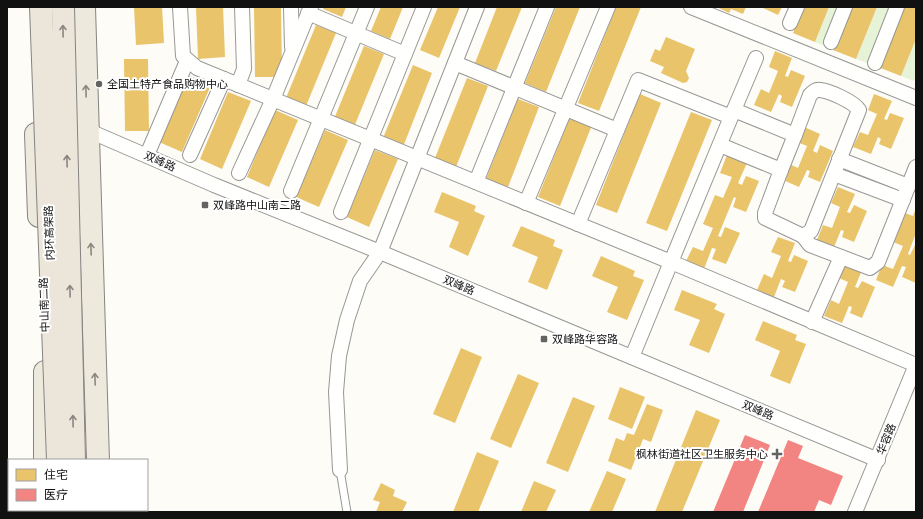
<svg xmlns="http://www.w3.org/2000/svg" width="923" height="519" font-family="'PT Serif','Noto Sans SC',serif">
	<rect width="100%" height="100%" fill="#fdfcf7"/>
	<g fill="#e7f3d7">
		<polygon points="829,7 841,7 825,46 815,42"/>
		<polygon points="877,7 890,7 867,63 856,59"/>
		<polygon points="916,39 916,76 914,81 901,76"/>
	</g>
	<g fill="#e9c46a">
		<polygon points="134,7 162,7 164,43 136,45"/>
		<polygon points="196,7 223,7 225,57 198,59"/>
		<polygon points="254,7 281,7 282,77 255,77"/>
		<polygon points="324,7 346,7 342,17 323,9"/>
		<polygon points="381,7 403,7 390,39 371,31"/>
		<polygon points="438,7 460,7 439,58 420,50"/>
		<polygon points="497,7 522,7 496,71 475,63"/>
		<polygon points="556,7 580,7 546,92 525,83"/>
		<polygon points="616,7 641,7 599,111 578,103"/>
		<polygon points="717,7 746,7 743,14 731,9 729,13"/>
		<polygon points="761,7 782,7 778,15"/>
		<polygon points="803,7 829,7 815,42 793,33"/>
		<polygon points="851,7 877,7 856,59 833,50"/>
		<polygon points="903,7 916,7 916,39 901,76 878,67"/>
		<polygon points="316,25 336,33 306,106 286,98"/>
		<polygon points="666,37 695,49 686,71 689,78 687,82 683,83 661,73 664,67 650,61 655,49 660,51"/>
		<polygon points="364,46 384,54 354,127 334,119"/>
		<polygon points="775,51 792,58 785,76 788,77 791,70 805,76 792,107 780,102 782,96 779,94 771,112 754,105 761,89 769,93 778,71 769,67"/>
		<polygon points="124,59 148,59 149,131 125,131"/>
		<polygon points="413,65 432,73 403,147 383,138"/>
		<polygon points="188,75 211,85 182,152 159,142"/>
		<polygon points="467,78 488,86 456,167 435,158"/>
		<polygon points="228,92 251,101 222,169 200,159"/>
		<polygon points="640,94 661,103 617,213 596,205"/>
		<polygon points="874,94 892,101 884,119 887,120 890,113 904,118 891,149 879,144 881,139 878,137 871,154 853,147 860,132 868,135 877,114 868,110"/>
		<polygon points="518,99 539,107 508,187 486,179"/>
		<polygon points="275,110 298,120 269,187 247,177"/>
		<polygon points="691,112 712,120 667,231 646,223"/>
		<polygon points="570,117 592,125 560,206 538,197"/>
		<polygon points="804,127 820,134 813,151 817,153 820,145 833,151 820,182 808,177 810,171 807,170 799,187 783,180 789,164 798,168 807,146 797,142"/>
		<polygon points="325,130 348,140 319,207 296,197"/>
		<polygon points="375,150 398,159 369,227 347,217"/>
		<polygon points="727,155 747,163 738,183 742,185 746,176 759,181 746,212 733,207 736,198 734,197 718,236 721,237 725,227 740,233 726,264 712,259 716,249 712,248 704,269 686,261 693,247 703,251 713,228 703,224 715,195 723,198 732,177 720,173"/>
		<polygon points="838,187 855,194 847,212 850,213 854,205 867,211 854,242 842,237 844,231 841,230 834,247 817,240 823,225 832,228 840,207 831,203"/>
		<polygon points="442,192 476,206 474,211 485,216 468,256 449,247 459,222 434,212"/>
		<polygon points="916,208 916,233 908,254 910,255 916,243 916,283 902,277 906,267 902,266 893,287 876,280 882,265 893,269 903,246 893,242 905,213 913,216"/>
		<polygon points="521,226 555,240 553,246 563,250 547,290 528,282 538,257 512,246"/>
		<polygon points="778,237 795,243 788,261 791,262 794,255 808,261 795,292 782,287 785,281 781,279 774,297 757,290 764,274 772,278 781,256 771,252"/>
		<polygon points="601,256 635,271 633,276 644,280 627,320 607,312 618,287 592,276"/>
		<polygon points="846,263 862,270 855,287 858,288 862,281 875,287 862,318 850,313 852,307 849,306 842,323 824,316 831,300 839,304 848,282 839,278"/>
		<polygon points="682,290 717,304 714,309 725,314 709,353 689,345 700,320 674,310"/>
		<polygon points="763,321 797,335 795,340 806,344 790,384 770,376 780,351 755,340"/>
		<polygon points="461,348 482,357 455,423 433,414"/>
		<polygon points="518,374 539,383 511,448 490,439"/>
		<polygon points="620,387 645,397 632,429 608,419"/>
		<polygon points="573,397 595,406 568,472 546,463"/>
		<polygon points="647,404 663,410 651,442 643,439 631,470 608,461 616,438 624,441 627,433 634,435"/>
		<polygon points="696,410 720,420 682,512 655,512"/>
		<polygon points="477,452 499,461 478,512 453,512"/>
		<polygon points="607,471 626,479 612,512 589,512"/>
		<polygon points="534,481 556,490 546,512 521,512"/>
		<polygon points="381,483 395,490 393,496 407,502 402,512 376,512 380,502 373,500"/>
	</g>
	<g fill="#f28482">
		<polygon points="745,435 770,445 743,512 713,512"/>
		<polygon points="788,440 803,446 798,458 843,476 831,505 819,500 814,512 758,512"/>
	</g>
	<g fill="none" stroke-linecap="round" stroke-linejoin="round">
		<g stroke="#979795" stroke-width="9">
			<polyline id="service" points="340,470 347,512"/>
		</g>
		<g stroke="#979795" stroke-width="16">
			<g id="minor">
				<polyline points="180,7 183,56 197,68 671,262 632,357"/>
				<polyline points="291,7 292,47"/>
				<polyline points="691,7 916,98"/>
				<polyline points="308,13 405,54"/>
				<polyline points="790,23 797,7"/>
				<polyline points="831,42 845,7"/>
				<polyline points="455,63 617,130"/>
				<polyline points="875,63 897,7"/>
				<polyline points="238,85 244,69 242,7"/>
				<polyline points="731,117 756,58"/>
				<polyline points="80,129 87,130 214,185 380,252 878,460"/>
				<polyline points="720,145 781,170 795,135 734,110"/>
				<polyline points="147,155 187,61"/>
				<polyline points="190,155 224,79"/>
				<polyline points="839,159 908,186"/>
				<path d="M 781,170 L 765,213 L 765,218 L 803,236 L 811,231 L 859,110 C 854,102 830,91 820,90 C 816,89 813,92 810,95 L 795,135"/>
				<polyline points="239,173 273,99 311,7"/>
				<polyline points="834,174 903,200"/>
				<polyline points="476,182 547,7"/>
				<polyline points="291,191 367,7"/>
				<polyline points="526,203 608,7"/>
				<polyline points="341,212 424,7"/>
				<polyline points="578,224 638,80 731,117 671,262 916,365"/>
				<polyline points="803,236 810,245 870,268 878,262 916,167"/>
				<polyline points="812,322 841,257"/>
				<polyline points="340,470 336,392 339,356 347,320 360,281 380,252 477,7"/>
				<polyline points="855,512 916,365"/>
			</g>
		</g>
		<g stroke="#858482" stroke-width="24">
			<g id="primary">
				<polyline points="84,7 98,460"/>
				<polyline points="36,134 39,216"/>
				<polyline points="45,372 45,460"/>
				<polyline points="45,510 45,512"/>
				<polyline points="100,510 100,512"/>
			</g>
		</g>
		<g stroke="#858482" stroke-width="24">
			<g id="trunk">
				<polyline points="59,510 59,512"/>
				<polyline points="75,510 75,512"/>
			</g>
		</g>
		<use href="#service" stroke="#fffffe" stroke-width="7"/>
		<use href="#minor" stroke="#fffffe" stroke-width="14"/>
		<use href="#primary" stroke="#ede9dc" stroke-width="22"/>
		<use href="#trunk" stroke="#ece5da" stroke-width="22"/>
		<g stroke="#858482" stroke-width="24" stroke-linecap="butt">
			<g id="trunk-bridge">
				<polyline points="41,7 58,460"/>
				<polyline points="63,7 74,460"/>
			</g>
		</g>
		<use href="#trunk-bridge" stroke="#ece5da" stroke-width="22"/>
	</g>
	<defs><path id="oneway-shaft" d="M-6 0H5M1.5-3L5.5 0L1.5 3" fill="none" stroke-width="1.6" stroke-linecap="round" stroke-linejoin="round"/></defs>
	<g stroke="#898680">
		<use href="#oneway-shaft" transform="translate(63 31) rotate(-91)"/>
		<use href="#oneway-shaft" transform="translate(67 161) rotate(-91)"/>
		<use href="#oneway-shaft" transform="translate(70 291) rotate(-91)"/>
		<use href="#oneway-shaft" transform="translate(73 421) rotate(-91)"/>
	</g>
	<g stroke="#8a8881">
		<use href="#oneway-shaft" transform="translate(86 91) rotate(-91)"/>
		<use href="#oneway-shaft" transform="translate(91 249) rotate(-92)"/>
		<use href="#oneway-shaft" transform="translate(95 379) rotate(-92)"/>
	</g>
	<g fill="#646362" stroke="#fff" stroke-width="1.5">
		<circle cx="99" cy="84" r="4"/>
		<rect x="201" y="201" width="8" height="8" rx="2"/>
		<rect x="540" y="335" width="8" height="8" rx="2"/>
		<path d="M775 448h4v4h4v4h-4v4h-4v-4h-4v-4h4z"/>
	</g>
	<g text-anchor="middle" dominant-baseline="central" stroke-width="4" stroke-linejoin="round" paint-order="stroke">
		<g font-size="11" fill="#111" stroke="#fff" text-anchor="start">
			<text x="107" y="84">全国土特产食品购物中心</text>
			<text x="213" y="205">双峰路中山南二路</text>
			<text x="552" y="339">双峰路华容路</text>
			<text x="768" y="454" text-anchor="end">枫林街道社区卫生服务中心</text>
		</g>
		<g font-size="11" fill="#111" stroke="#fff">
			<text transform="translate(160 161) rotate(24)">双峰路</text>
			<text transform="translate(49 233) rotate(-92)">内环高架路</text>
			<text transform="translate(459 285) rotate(23)">双峰路</text>
			<text transform="translate(44 305) rotate(-92)">中山南二路</text>
			<text transform="translate(758 410) rotate(23)">双峰路</text>
			<text transform="translate(886 439) rotate(-68)">华容路</text>
		</g>
	</g>
	<rect width="923" height="519" fill="none" stroke="#111111" stroke-width="16"/>
	<rect x="8" y="459" width="140" height="52" fill="#ffffff" stroke="#a0a0a0"/>
	<rect x="16" y="469" width="20" height="12" fill="#e9c46a" stroke="#a0a0a0"/>
	<text x="44" y="479" font-size="12" fill="#111111">住宅</text>
	<rect x="16" y="489" width="20" height="12" fill="#f28482" stroke="#a0a0a0"/>
	<text x="44" y="499" font-size="12" fill="#111111">医疗</text>
</svg>
